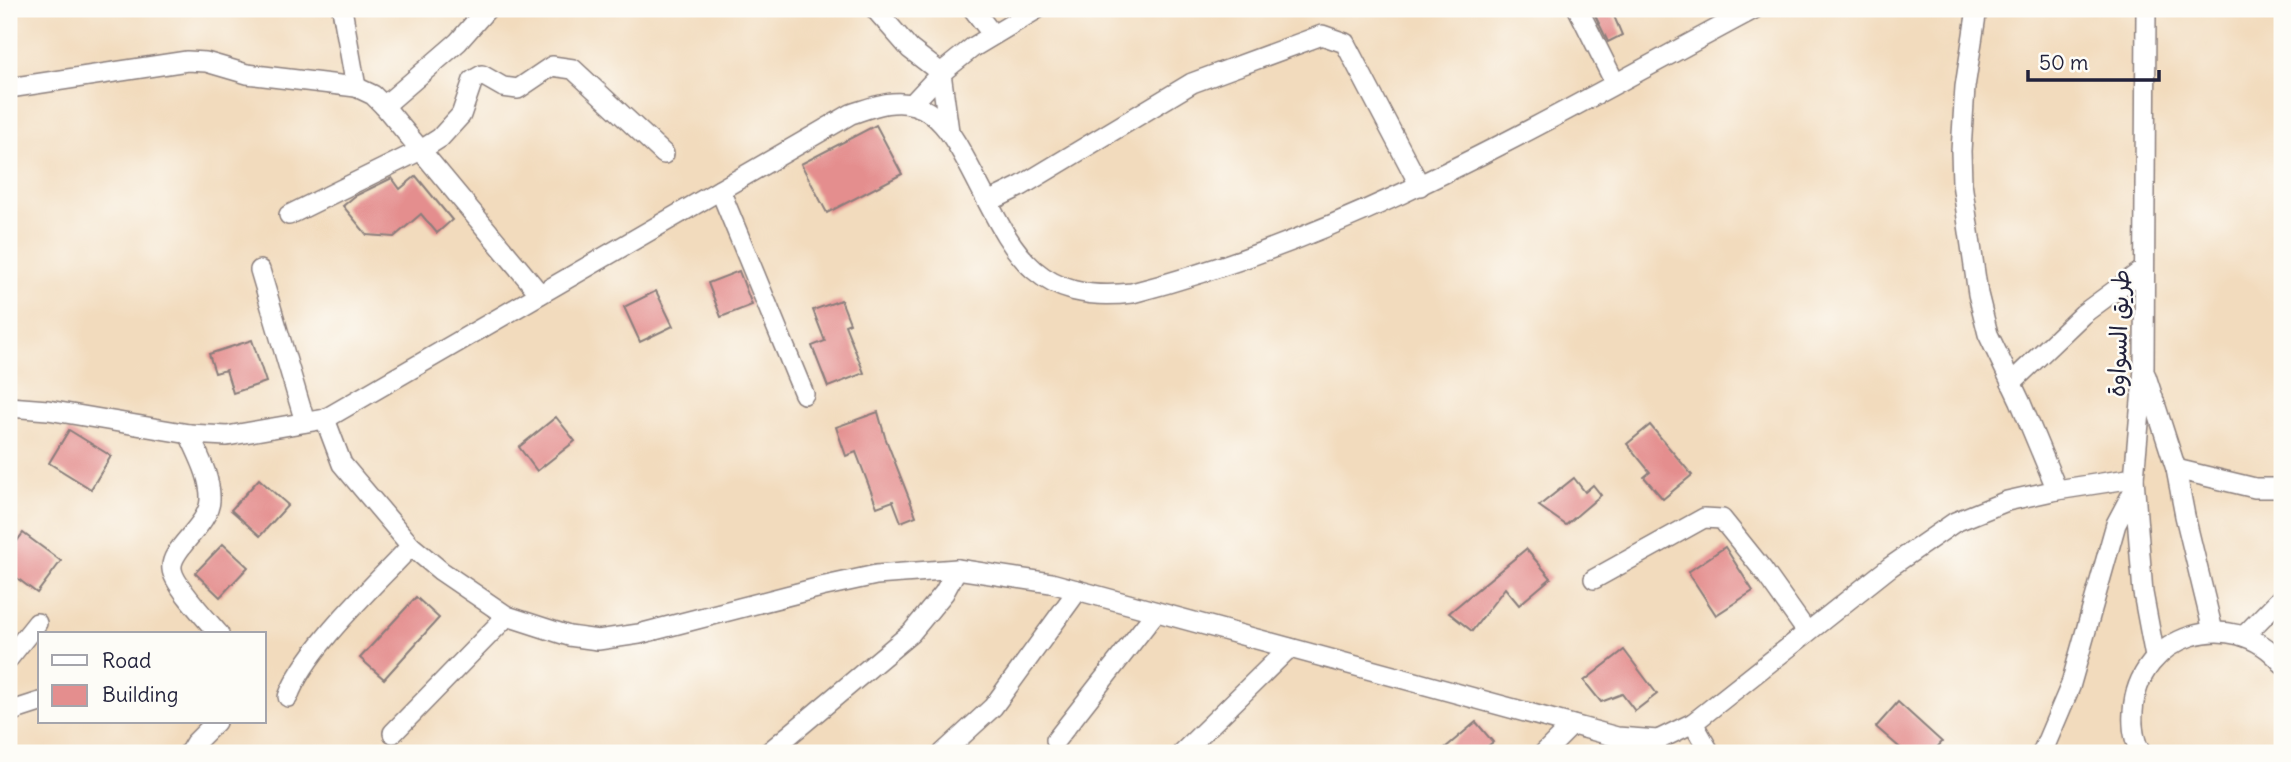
<svg xmlns="http://www.w3.org/2000/svg" width="2291" height="762" font-family="Delius,'Playpen Sans Arabic',sans-serif">
	<rect width="100%" height="100%" fill="#fdfcf7"/>
	<filter id="ink" filterUnits="userSpaceOnUse"><feTurbulence type="fractalNoise" baseFrequency=".0143" numOctaves="2"/><feDisplacementMap in="SourceGraphic" scale="14" xChannelSelector="R" yChannelSelector="G"/><feConvolveMatrix kernelMatrix="1 2 1 2 8 2 1 2 1" color-interpolation-filters="sRGB"/></filter>
	<filter id="wash" filterUnits="userSpaceOnUse"><feTurbulence type="fractalNoise" baseFrequency=".00686" numOctaves="4" result="noise"/><feDisplacementMap in="SourceGraphic" scale="28" xChannelSelector="R" yChannelSelector="G"/><feGaussianBlur stdDeviation="1.57" result="paint"/><feColorMatrix in="noise" values="0 0 0 0 0 0 0 0 0 0 0 0 0 0 0 0 0 1.4 0 .05"/><feComposite in="paint" operator="in"/></filter>
	<g filter="url(#wash)">
		<rect width="100%" height="100%" fill="#f2dbbd"/>
		<g id="blocks">
			<g fill="#e48e8e">
				<polygon points="1592,9 1611,9 1622,35 1608,42"/>
				<polygon points="876,125 902,174 827,213 801,164"/>
				<polygon points="416,176 452,220 437,233 421,214 394,237 367,235 343,206 355,196 392,178 400,189"/>
				<polygon points="739,271 752,305 721,317 708,283"/>
				<polygon points="656,291 673,326 640,342 624,307"/>
				<polygon points="841,300 850,323 845,325 864,373 828,387 812,346 825,341 813,310"/>
				<polygon points="252,340 266,382 233,393 226,370 215,373 209,354"/>
				<polygon points="878,412 885,437 916,516 901,522 893,501 877,507 856,452 846,456 836,427"/>
				<polygon points="556,417 575,441 537,471 519,447"/>
				<polygon points="1650,425 1692,475 1663,499 1644,477 1650,472 1627,444"/>
				<polygon points="69,430 111,456 91,489 49,463"/>
				<polygon points="1574,478 1585,492 1593,485 1601,495 1566,525 1539,506"/>
				<polygon points="259,479 288,505 260,536 231,510"/>
				<polygon points="23,533 61,561 37,593 9,572 9,552"/>
				<polygon points="223,544 248,567 220,597 195,573"/>
				<polygon points="1725,547 1753,591 1716,615 1688,572"/>
				<polygon points="1526,549 1551,578 1519,605 1505,588 1472,631 1449,613"/>
				<polygon points="416,597 439,618 384,679 360,658"/>
				<polygon points="1624,650 1657,694 1635,711 1622,694 1601,702 1584,681"/>
				<polygon points="1898,702 1942,742 1932,753 1906,753 1876,727"/>
				<polygon points="1476,722 1493,742 1479,753 1439,753"/>
			</g>
		</g>
	</g>
	<g filter="url(#ink)">
		<use href="#blocks" fill-opacity="0" stroke="#8a7e7c" stroke-width="2"/>
		<g fill="none" stroke-linecap="round" stroke-linejoin="round">
			<g stroke="#8a7e7c" stroke-width="22">
				<g id="minor">
					<polyline points="342,9 356,87"/>
					<polyline points="875,9 910,49 941,73 949,131"/>
					<polyline points="973,9 993,35"/>
					<polyline points="1578,9 1615,83"/>
					<polyline points="1977,9 1965,87 1961,151 1962,183 1978,294 1988,334 2020,401 2057,490"/>
					<polyline points="2146,9 2144,368 2134,478 2143,593 2155,657"/>
					<polyline points="9,88 187,61 206,62 247,74 356,87 373,95 384,106 540,294"/>
					<polyline points="912,104 941,73 972,48 1037,9"/>
					<polyline points="384,106 458,42 487,9"/>
					<polyline points="720,190 804,394"/>
					<polyline points="988,202 1021,186 1192,83 1322,35 1345,43 1420,186"/>
					<polyline points="289,215 421,150 440,138 461,115 473,80 482,75 503,87 518,89 552,66 573,69 664,154"/>
					<polyline points="260,270 305,422"/>
					<polyline points="2146,376 2176,469 2185,516 2213,631"/>
					<polyline points="2011,383 2083,314 2144,269"/>
					<path d="M 9,407 L 48,410 L 189,434 L 227,436 L 325,419 L 851,114 C 870,108 893,98 914,105 C 937,112 951,133 962,153 C 1007,233 1021,306 1132,293 C 1355,236 1553,116 1754,9"/>
					<polyline points="325,419 342,464 411,546 441,571 507,616 569,636 598,640 639,634 821,587 876,575 957,569 1051,583 1617,737 1658,740 1693,723 1890,567 1955,522 2007,501 2057,490 2134,478"/>
					<path d="M 189,434 C 198,455 211,477 210,500 C 209,526 169,549 172,569 C 173,584 208,621 219,634"/>
					<polyline points="2176,469 2255,488 2282,488"/>
					<polyline points="1594,579 1704,518 1722,519 1763,570 1807,632"/>
					<polyline points="2244,636 2282,597"/>
					<polyline points="9,658 37,623"/>
					<path d="M 288,697 C 306,648 374,586 411,546"/>
					<polyline points="9,712 40,702"/>
					<polyline points="1693,723 1710,753"/>
					<polyline points="393,733 507,616"/>
					<polyline points="1056,740 1156,612"/>
					<polyline points="189,753 195,743 216,722"/>
					<polyline points="768,753 911,633 944,593 957,569"/>
					<polyline points="943,753 993,707 1078,590"/>
					<polyline points="1182,753 1289,648"/>
					<polyline points="1544,753 1572,725"/>
					<polyline points="2042,753 2070,687 2116,524 2134,490"/>
					<path d="M 2141,753 C 2134,741 2132,726 2133,712 C 2137,634 2233,604 2282,663"/>
				</g>
			</g>
			<use href="#minor" stroke="#fff" stroke-width="19"/>
		</g>
	</g>
	<g text-anchor="middle" dominant-baseline="central" stroke-width="5" stroke-linejoin="round" paint-order="stroke">
		<g font-size="24" fill="#22223b" stroke="#fdfcf7">
			<text transform="translate(2118 333) rotate(-88)">طريق السواوة</text>
		</g>
	</g>
	<rect width="2291" height="762" fill="none" stroke="#fdfcf7" stroke-width="35"/>
	<rect x="38" y="632" width="228" height="91" fill="#fdfcf7" stroke="#a5a5ac" stroke-width="2"/>
	<rect x="52" y="655" width="35" height="10" fill="#ffffff" stroke="#a5a5ac" stroke-width="2"/>
	<text x="102" y="668" font-size="21" fill="#22223b">Road</text>
	<rect x="52" y="685" width="35" height="21" fill="#e48e8e" stroke="#a5a5ac" stroke-width="2"/>
	<text x="102" y="702" font-size="21" fill="#22223b">Building</text>
	<path d="M2028 70v10h131v-10" fill="none" stroke="#22223b" stroke-width="3.5"/>
	<text x="2039" y="70" font-size="21" fill="#22223b" stroke="#fdfcf7" stroke-width="5" paint-order="stroke">50 m</text>
</svg>
